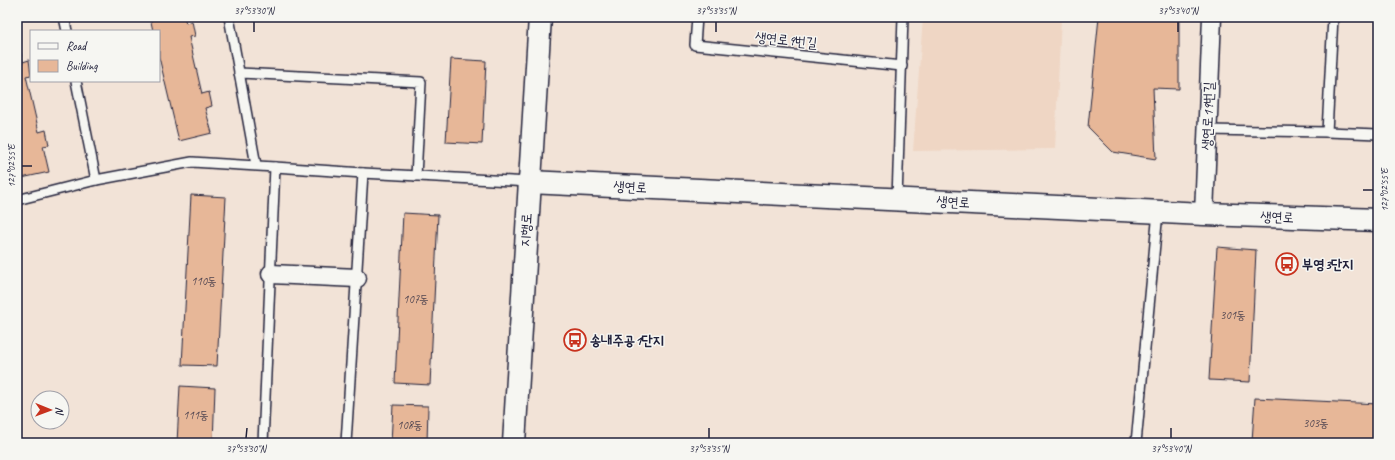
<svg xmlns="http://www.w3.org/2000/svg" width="1395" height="460" font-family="Caveat,'Poor Story',sans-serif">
	<rect width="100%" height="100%" fill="#f2e3d7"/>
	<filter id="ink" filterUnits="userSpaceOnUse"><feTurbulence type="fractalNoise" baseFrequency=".025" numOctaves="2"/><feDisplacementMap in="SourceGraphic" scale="8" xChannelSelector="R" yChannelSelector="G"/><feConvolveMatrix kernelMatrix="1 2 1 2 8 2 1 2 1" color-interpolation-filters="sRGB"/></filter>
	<g filter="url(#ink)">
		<polygon fill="#efd6c4" points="923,17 1061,17 1055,149 913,151"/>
		<g fill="#e7b798" stroke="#22223b">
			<polygon points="150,17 184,17 186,23 192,21 195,36 189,37 202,94 209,92 212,106 205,108 212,133 179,141 159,57 159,31 153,31"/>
			<polygon points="1099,17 1166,17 1179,20 1179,89 1153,88 1156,159 1113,152 1088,127"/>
			<polygon points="17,38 23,62 29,60 31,75 26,76 39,132 46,130 49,145 43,146 49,172 17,179"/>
			<polygon points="451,59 486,61 482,144 446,142"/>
			<polygon points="191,195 226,197 217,366 182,365"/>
			<polygon points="403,213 438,215 430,385 395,383"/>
			<polygon points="1217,247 1256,250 1250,382 1209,380"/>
			<polygon points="180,386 215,388 213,443 177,443"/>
			<polygon points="1255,398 1378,404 1378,443 1283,443 1252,441"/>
			<polygon points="393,405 428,406 427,443 391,443"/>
		</g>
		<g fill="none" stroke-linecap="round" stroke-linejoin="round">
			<g stroke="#22223b" stroke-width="12">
				<g id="service">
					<polyline points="64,17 67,31"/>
					<polyline points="229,17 256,165"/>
					<polyline points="697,17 695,45 902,66"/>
					<polyline points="239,73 421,82 416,176"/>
					<polyline points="76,81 96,180"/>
					<polyline points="1207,130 1327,132 1378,134"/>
					<polyline points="1327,132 1333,17"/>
					<polyline points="897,199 903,17"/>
					<polyline points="17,200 96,180 192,162 275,167 363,173 529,182"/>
					<polyline points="263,443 275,167"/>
					<polyline points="346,443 363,173"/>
					<polyline points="1136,443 1158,212"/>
				</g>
			</g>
			<g stroke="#22223b" stroke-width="21">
				<g id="minor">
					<polyline points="1204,214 1212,17"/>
					<polyline points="271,274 357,278"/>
				</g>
			</g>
			<g stroke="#22223b" stroke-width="25">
				<g id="tertiary">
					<polyline points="529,182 1204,214 1378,220"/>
					<polyline points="514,443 540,17"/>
				</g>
			</g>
			<use href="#service" stroke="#f6f6f2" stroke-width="9"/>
			<use href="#minor" stroke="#f6f6f2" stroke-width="18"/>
			<use href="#tertiary" stroke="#f6f6f2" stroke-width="22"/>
		</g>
	</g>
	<path fill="none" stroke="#22223b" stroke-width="1.5" d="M 254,32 L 254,22M 716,32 L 716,22M 1178,32 L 1178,22M 22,166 L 32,166M 1363,190 L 1373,190M 246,438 L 247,428M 709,438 L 709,428M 1171,438 L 1171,428"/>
	<defs>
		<g id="bus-ring" transform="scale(1.15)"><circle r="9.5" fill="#f6f6f2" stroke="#c8321e" stroke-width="1.5"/><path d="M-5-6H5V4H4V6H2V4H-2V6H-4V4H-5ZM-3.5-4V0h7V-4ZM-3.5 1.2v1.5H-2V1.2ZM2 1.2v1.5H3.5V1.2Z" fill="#c8321e"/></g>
	</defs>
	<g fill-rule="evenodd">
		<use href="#bus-ring" x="1287" y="264"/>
		<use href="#bus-ring" x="575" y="340"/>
	</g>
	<g text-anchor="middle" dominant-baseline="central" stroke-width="3" stroke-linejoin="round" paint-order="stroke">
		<g font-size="12" fill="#534752">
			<text x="204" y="281">110동</text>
			<text x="416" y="299">107동</text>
			<text x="1233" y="315">301동</text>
			<text x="196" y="415">111동</text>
			<text x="1316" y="423">303동</text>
			<text x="410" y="425">108동</text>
		</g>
		<g font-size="14" fill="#22223b" stroke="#f6f6f2">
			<text transform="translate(786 40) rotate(6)">생연로9번길</text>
			<text transform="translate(1208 116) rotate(-88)">생연로19번길</text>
			<text transform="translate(630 187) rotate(3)">생연로</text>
			<text transform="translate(953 202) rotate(3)">생연로</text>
			<text transform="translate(1277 217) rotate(2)">생연로</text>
			<text transform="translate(526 230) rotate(-87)">지행로</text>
		</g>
		<g font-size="14" font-weight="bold" fill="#22223b" stroke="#f6f6f2" text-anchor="start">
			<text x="1302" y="264">부영3단지</text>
			<text x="590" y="340">송내주공1단지</text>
		</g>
	</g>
	<rect width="1395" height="460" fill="none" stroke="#f6f6f2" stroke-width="44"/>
	<rect x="30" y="30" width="130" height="52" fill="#f6f6f2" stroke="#a1a1a9"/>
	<rect x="38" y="43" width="20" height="6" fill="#f6f6f2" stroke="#a1a1a9"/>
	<text x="66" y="50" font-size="12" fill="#22223b">Road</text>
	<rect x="38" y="60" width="20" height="12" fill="#e7b798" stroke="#a1a1a9"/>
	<text x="66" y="70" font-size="12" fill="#22223b">Building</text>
	<g transform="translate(50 410) rotate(91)"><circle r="19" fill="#f6f6f2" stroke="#a1a1a9"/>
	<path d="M0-3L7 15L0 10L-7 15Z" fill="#c8321e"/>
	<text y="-6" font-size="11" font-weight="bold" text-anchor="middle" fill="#22223b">N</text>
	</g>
	<rect x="22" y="22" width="1351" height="416" fill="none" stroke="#22223b" stroke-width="1.5"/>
	<g font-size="10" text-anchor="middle" fill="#22223b">
		<text x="254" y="14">37°53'30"N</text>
		<text x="716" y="14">37°53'35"N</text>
		<text x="1178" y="14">37°53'40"N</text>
		<text transform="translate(11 166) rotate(-90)" y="4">127°02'55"E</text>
		<text transform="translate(1384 190) rotate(-90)" y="4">127°02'55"E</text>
		<text x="246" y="452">37°53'30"N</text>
		<text x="709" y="452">37°53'35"N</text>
		<text x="1171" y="452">37°53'40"N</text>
	</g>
</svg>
